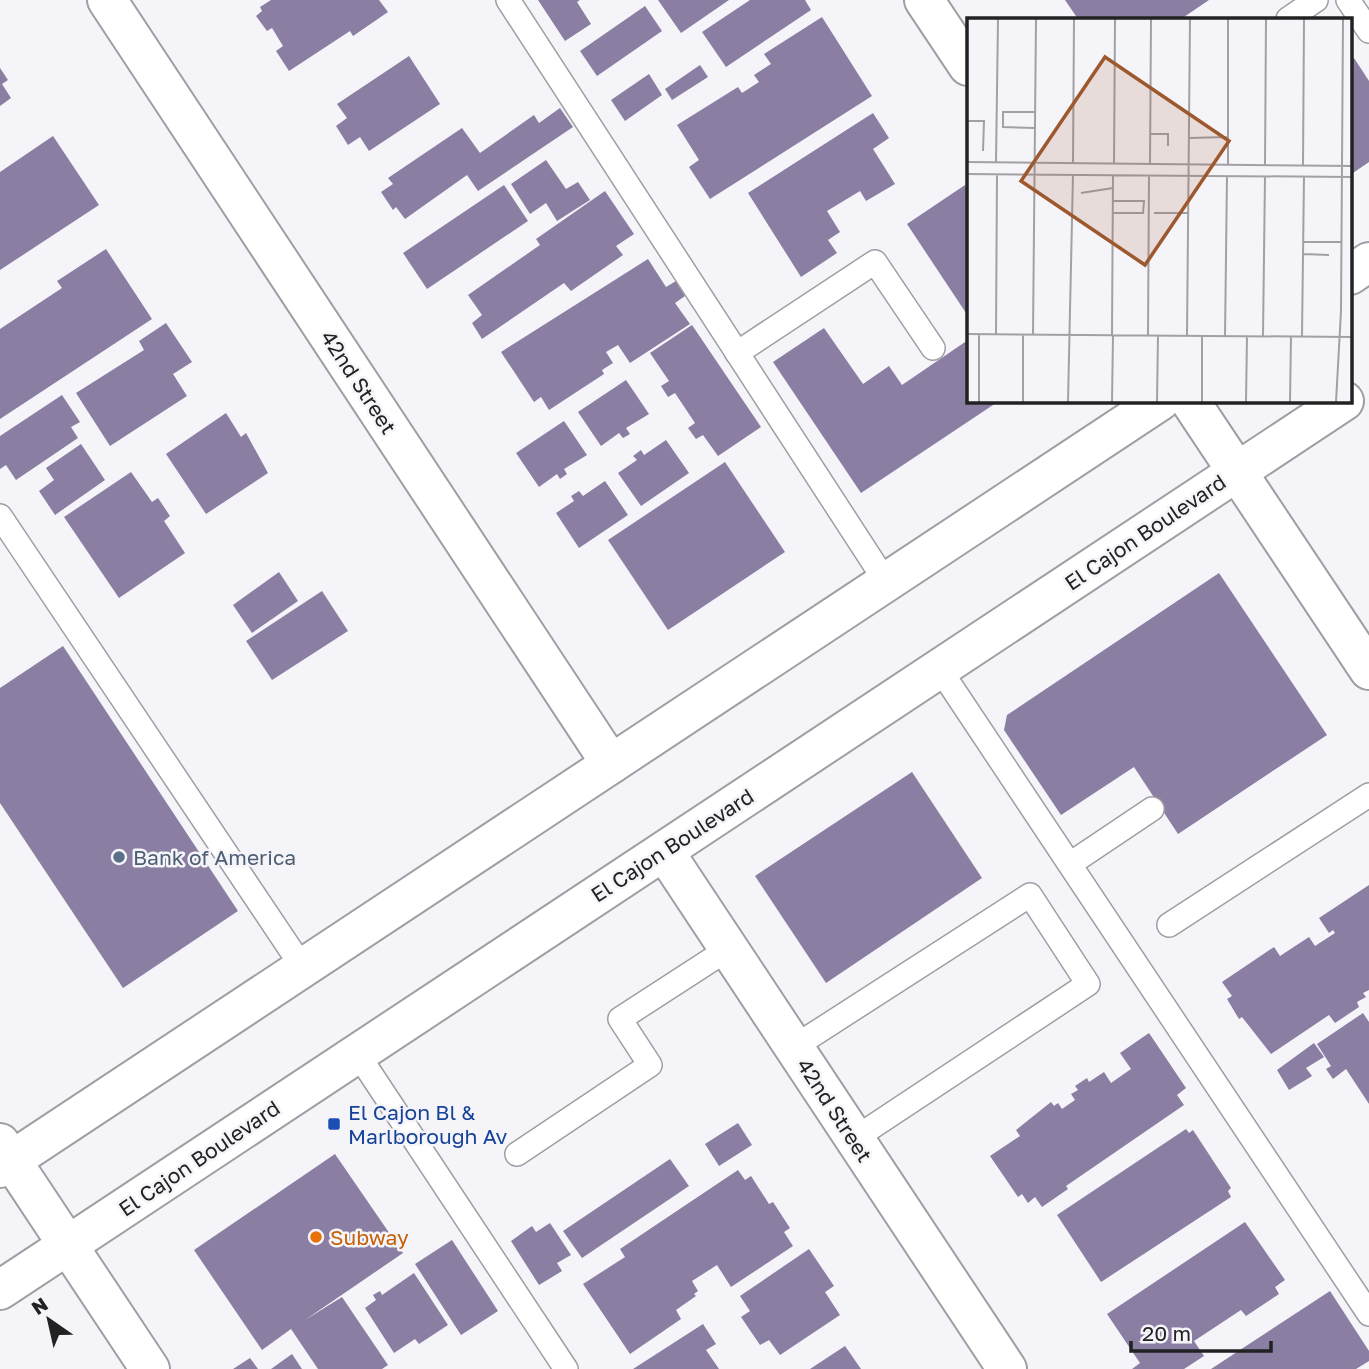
<svg xmlns="http://www.w3.org/2000/svg" width="1369" height="1369" font-family="'Golos Text',sans-serif">
	<rect width="100%" height="100%" fill="#f5f4f9"/>
	<g fill="#8a7ea2">
		<polygon points="271,0 379,0 388,12 353,36 350,31 289,71 276,51 283,46 272,28 267,31 256,16 262,11 260,7"/>
		<polygon points="538,0 580,0 577,2 591,24 565,41"/>
		<polygon points="658,0 729,0 681,33"/>
		<polygon points="750,0 805,0 811,10 726,67 702,32"/>
		<polygon points="1065,0 1209,0 1181,19 1078,19"/>
		<polygon points="645,6 662,31 597,76 580,51"/>
		<polygon points="822,17 872,96 710,199 689,167 699,160 677,125 738,87 742,93 759,82 754,75 771,64 764,54"/>
		<polygon points="409,56 440,104 369,151 360,137 348,145 336,126 347,118 337,104"/>
		<polygon points="1354,58 1369,81 1369,162 1350,175 1350,60"/>
		<polygon points="700,65 708,77 672,100 665,89"/>
		<polygon points="0,68 8,80 2,84 11,98 0,106"/>
		<polygon points="649,74 662,95 625,121 611,100"/>
		<polygon points="560,108 573,127 478,191 467,175 405,219 396,207 393,210 381,192 393,184 388,178 462,128 480,153 534,115 539,123"/>
		<polygon points="873,113 889,138 873,149 895,184 866,201 860,191 827,211 840,232 828,240 837,253 801,277 748,193"/>
		<polygon points="53,136 99,205 0,270 0,172"/>
		<polygon points="546,160 566,189 578,182 590,200 557,221 546,203 530,214 511,184"/>
		<polygon points="504,185 528,221 427,289 403,253"/>
		<polygon points="965,185 968,191 968,316 907,224"/>
		<polygon points="605,191 634,234 616,246 623,255 571,291 564,283 482,339 472,323 482,315 468,295 540,245 536,239"/>
		<polygon points="106,249 152,319 0,419 0,329 62,288 57,281"/>
		<polygon points="648,259 666,287 676,281 685,296 675,303 690,324 630,363 618,345 606,352 613,363 602,370 604,374 549,410 541,397 534,402 501,352"/>
		<polygon points="166,323 192,362 173,374 187,396 110,446 76,393 144,350 139,341"/>
		<polygon points="692,325 761,427 718,456 703,435 696,439 688,428 695,423 675,393 668,397 661,386 669,381 650,353"/>
		<polygon points="824,328 863,384 889,366 902,385 968,340 968,401 999,401 861,493 773,362"/>
		<polygon points="626,380 649,414 626,428 630,434 623,438 619,433 601,446 578,412"/>
		<polygon points="62,395 80,422 71,427 78,438 16,480 6,465 0,469 0,436"/>
		<polygon points="226,413 241,437 246,433 268,473 206,514 166,454"/>
		<polygon points="564,421 587,455 564,469 567,474 560,479 557,474 539,487 516,453"/>
		<polygon points="666,440 689,473 641,506 618,473 637,460 633,456 641,450 644,455"/>
		<polygon points="81,444 105,480 55,515 39,491 54,480 46,468"/>
		<polygon points="725,462 785,552 668,630 608,540"/>
		<polygon points="131,472 152,502 158,498 170,516 164,521 185,553 119,598 64,517"/>
		<polygon points="605,481 628,515 579,548 556,513 574,501 571,496 579,491 583,496"/>
		<polygon points="279,572 298,601 252,633 233,605"/>
		<polygon points="1219,573 1327,735 1178,834 1134,767 1061,815 1004,730 1007,715"/>
		<polygon points="322,591 348,631 272,680 246,641"/>
		<polygon points="63,646 238,911 123,988 0,803 0,688"/>
		<polygon points="912,772 982,878 826,983 755,876"/>
		<polygon points="1369,885 1369,990 1363,993 1366,997 1357,1002 1359,1007 1335,1023 1329,1015 1271,1054 1242,1017 1239,1019 1227,999 1232,996 1222,982 1274,947 1280,956 1309,937 1315,946 1335,933 1333,930 1329,933 1319,918"/>
		<polygon points="1363,1013 1369,1022 1369,1104 1346,1069 1333,1079 1326,1069 1331,1066 1317,1044"/>
		<polygon points="1149,1033 1186,1088 1177,1095 1184,1105 1066,1186 1068,1189 1042,1207 1035,1197 1028,1203 1022,1194 1018,1197 990,1156 1020,1136 1016,1130 1051,1102 1054,1106 1058,1103 1062,1109 1075,1100 1071,1094 1078,1090 1075,1086 1087,1078 1089,1082 1104,1072 1111,1083 1131,1069 1120,1053"/>
		<polygon points="1314,1043 1324,1057 1306,1068 1312,1076 1289,1090 1277,1070"/>
		<polygon points="738,1123 752,1145 719,1166 705,1144"/>
		<polygon points="1186,1129 1189,1133 1193,1130 1231,1188 1228,1191 1231,1197 1101,1282 1057,1215"/>
		<polygon points="335,1154 403,1253 305,1320 342,1297 388,1365 382,1369 318,1369 291,1329 262,1350 194,1250"/>
		<polygon points="670,1159 689,1186 582,1258 563,1231"/>
		<polygon points="738,1170 745,1180 751,1176 769,1204 773,1202 790,1228 784,1232 793,1246 731,1287 717,1265 692,1281 698,1291 694,1294 696,1296 676,1310 681,1319 630,1354 583,1284 625,1257 620,1249"/>
		<polygon points="1245,1222 1285,1280 1275,1287 1279,1294 1246,1316 1241,1310 1194,1341 1204,1356 1184,1369 1132,1369 1140,1363 1107,1314"/>
		<polygon points="550,1223 571,1255 557,1263 562,1271 539,1285 511,1241 532,1226 536,1232"/>
		<polygon points="452,1240 498,1311 461,1335 415,1264"/>
		<polygon points="809,1249 834,1286 825,1292 840,1315 780,1355 769,1340 760,1345 741,1317 750,1311 740,1296"/>
		<polygon points="414,1273 448,1325 419,1344 415,1339 394,1353 365,1308 376,1300 373,1295 380,1291 382,1295"/>
		<polygon points="1330,1291 1369,1351 1369,1361 1356,1369 1211,1369"/>
		<polygon points="703,1324 716,1344 706,1350 719,1369 633,1369"/>
		<polygon points="845,1346 861,1369 810,1369"/>
		<polygon points="292,1354 302,1369 271,1369"/>
		<polygon points="250,1358 258,1369 233,1369"/>
	</g>
	<g fill="none" stroke-linecap="round" stroke-linejoin="round">
		<g stroke="#9f9ea3" stroke-width="26">
			<g id="service">
				<polyline points="508,0 886,582"/>
				<polyline points="1348,0 1369,31"/>
				<polyline points="1288,19 1316,0"/>
				<polyline points="737,353 875,262 933,348"/>
				<polyline points="0,516 303,968"/>
				<polyline points="939,668 1369,1314"/>
				<polyline points="1070,864 1152,809"/>
				<polyline points="1169,925 1369,795"/>
				<polyline points="794,1047 1030,895 1088,984 854,1139"/>
				<polyline points="357,1053 566,1369"/>
				<polyline points="517,1154 650,1065 620,1019 728,949"/>
			</g>
		</g>
		<g stroke="#9f9ea3" stroke-width="42">
			<g id="minor">
				<polyline points="107,0 611,764"/>
				<polyline points="924,0 968,66"/>
				<polyline points="1190,401 1369,670"/>
				<polyline points="664,851 1007,1369"/>
				<polyline points="67,1244 150,1369"/>
			</g>
		</g>
		<g stroke="#9f9ea3" stroke-width="42">
			<polyline id="tertiary" points="0,1143 67,1244"/>
		</g>
		<g stroke="#9f9ea3" stroke-width="42">
			<g id="primary">
				<polyline points="1350,275 1369,262"/>
				<polyline points="0,1168 1160,401"/>
				<polyline points="0,1290 1344,401"/>
			</g>
		</g>
		<use href="#service" stroke="#fff" stroke-width="23"/>
		<use href="#minor" stroke="#fff" stroke-width="38"/>
		<use href="#tertiary" stroke="#fff" stroke-width="38"/>
		<use href="#primary" stroke="#fff" stroke-width="38"/>
	</g>
	<circle fill="#5c6f8a" stroke="#f5f4f9" stroke-width="2.5" cx="119" cy="857" r="7"/>
	<rect fill="#1a4fb4" stroke="#f5f4f9" stroke-width="2.5" x="327" y="1117" width="14" height="14" rx="3.5"/>
	<circle fill="#e8710a" stroke="#f5f4f9" stroke-width="2.5" cx="316" cy="1237" r="7"/>
	<g text-anchor="middle" dominant-baseline="central" stroke-width="5" stroke-linejoin="round" paint-order="stroke">
		<g font-size="21" fill="#222223" stroke="#f5f4f9">
			<text transform="translate(359 382) rotate(57)">42nd Street</text>
			<text transform="translate(1145 532) rotate(-34)">El Cajon Boulevard</text>
			<text transform="translate(672 845) rotate(-33)">El Cajon Boulevard</text>
			<text transform="translate(835 1110) rotate(57)">42nd Street</text>
			<text transform="translate(199 1158) rotate(-34)">El Cajon Boulevard</text>
		</g>
		<g font-size="21" fill="#4e5e75" stroke="#f5f4f9" text-anchor="start">
			<text x="133" y="857">Bank of America</text>
		</g>
		<g font-size="21" fill="#164399" stroke="#f5f4f9" text-anchor="start">
			<text x="348" y="1112">El Cajon Bl &amp;<tspan x="348" dy="24">Marlborough Av</tspan></text>
		</g>
		<g font-size="21" fill="#c56008" stroke="#f5f4f9" text-anchor="start">
			<text x="330" y="1237">Subway</text>
		</g>
	</g>
	<g transform="translate(967 18)">
		<rect width="385" height="385" fill="#f5f4f9"/>
		<path fill="none" stroke="#a1a0a3" stroke-width="2" d="M 261,1 L 261,147M 0,103 L 17,103 L 16,133M 68,110 L 36,109 L 36,94 L 68,94M 183,116 L 201,116 L 201,128M 222,120 L 261,119M 0,144 L 385,148M 29,144 L 31,1M 106,145 L 107,1M 147,146 L 148,1M 183,146 L 184,1M 298,147 L 299,1M 336,147 L 337,1M 0,156 L 385,159M 114,175 L 146,170M 146,195 L 176,195 L 177,183 L 146,183M 187,195 L 221,195M 336,224 L 375,224M 336,236 L 362,237M 0,316 L 385,319M 29,316 L 30,156M 66,316 L 69,1M 145,317 L 146,157M 181,317 L 182,157M 220,317 L 223,1M 258,318 L 260,158M 296,318 L 298,158M 335,318 L 337,158M 12,384 L 12,316M 56,384 L 56,316M 101,384 L 106,156M 145,384 L 146,317M 190,384 L 191,317M 235,384 L 235,318M 279,384 L 280,318M 323,384 L 324,318M 369,384 L 374,293 L 376,1"/>
		<path fill="#9e582d" fill-opacity="0.15" stroke="#9e582d" stroke-width="3.5" d="M 138,39 L 262,123 L 178,247 L 54,163 Z"/>
		<rect width="385" height="385" fill="none" stroke="#222223" stroke-width="3.5"/>
	</g>
	<g transform="translate(49 1320) rotate(326)" stroke="#f5f4f9" stroke-width="5" paint-order="stroke">
	<path d="M0-5L12 26L0 18L-12 26Z" fill="#222223"/>
	<text y="-10" font-size="19" font-weight="bold" text-anchor="middle" fill="#222223">N</text>
	</g>
	<path d="M1131 1341v10h140v-10" fill="none" stroke="#222223" stroke-width="3.5"/>
	<text x="1142" y="1341" font-size="21" fill="#222223" stroke="#f5f4f9" stroke-width="5" paint-order="stroke">20 m</text>
</svg>
